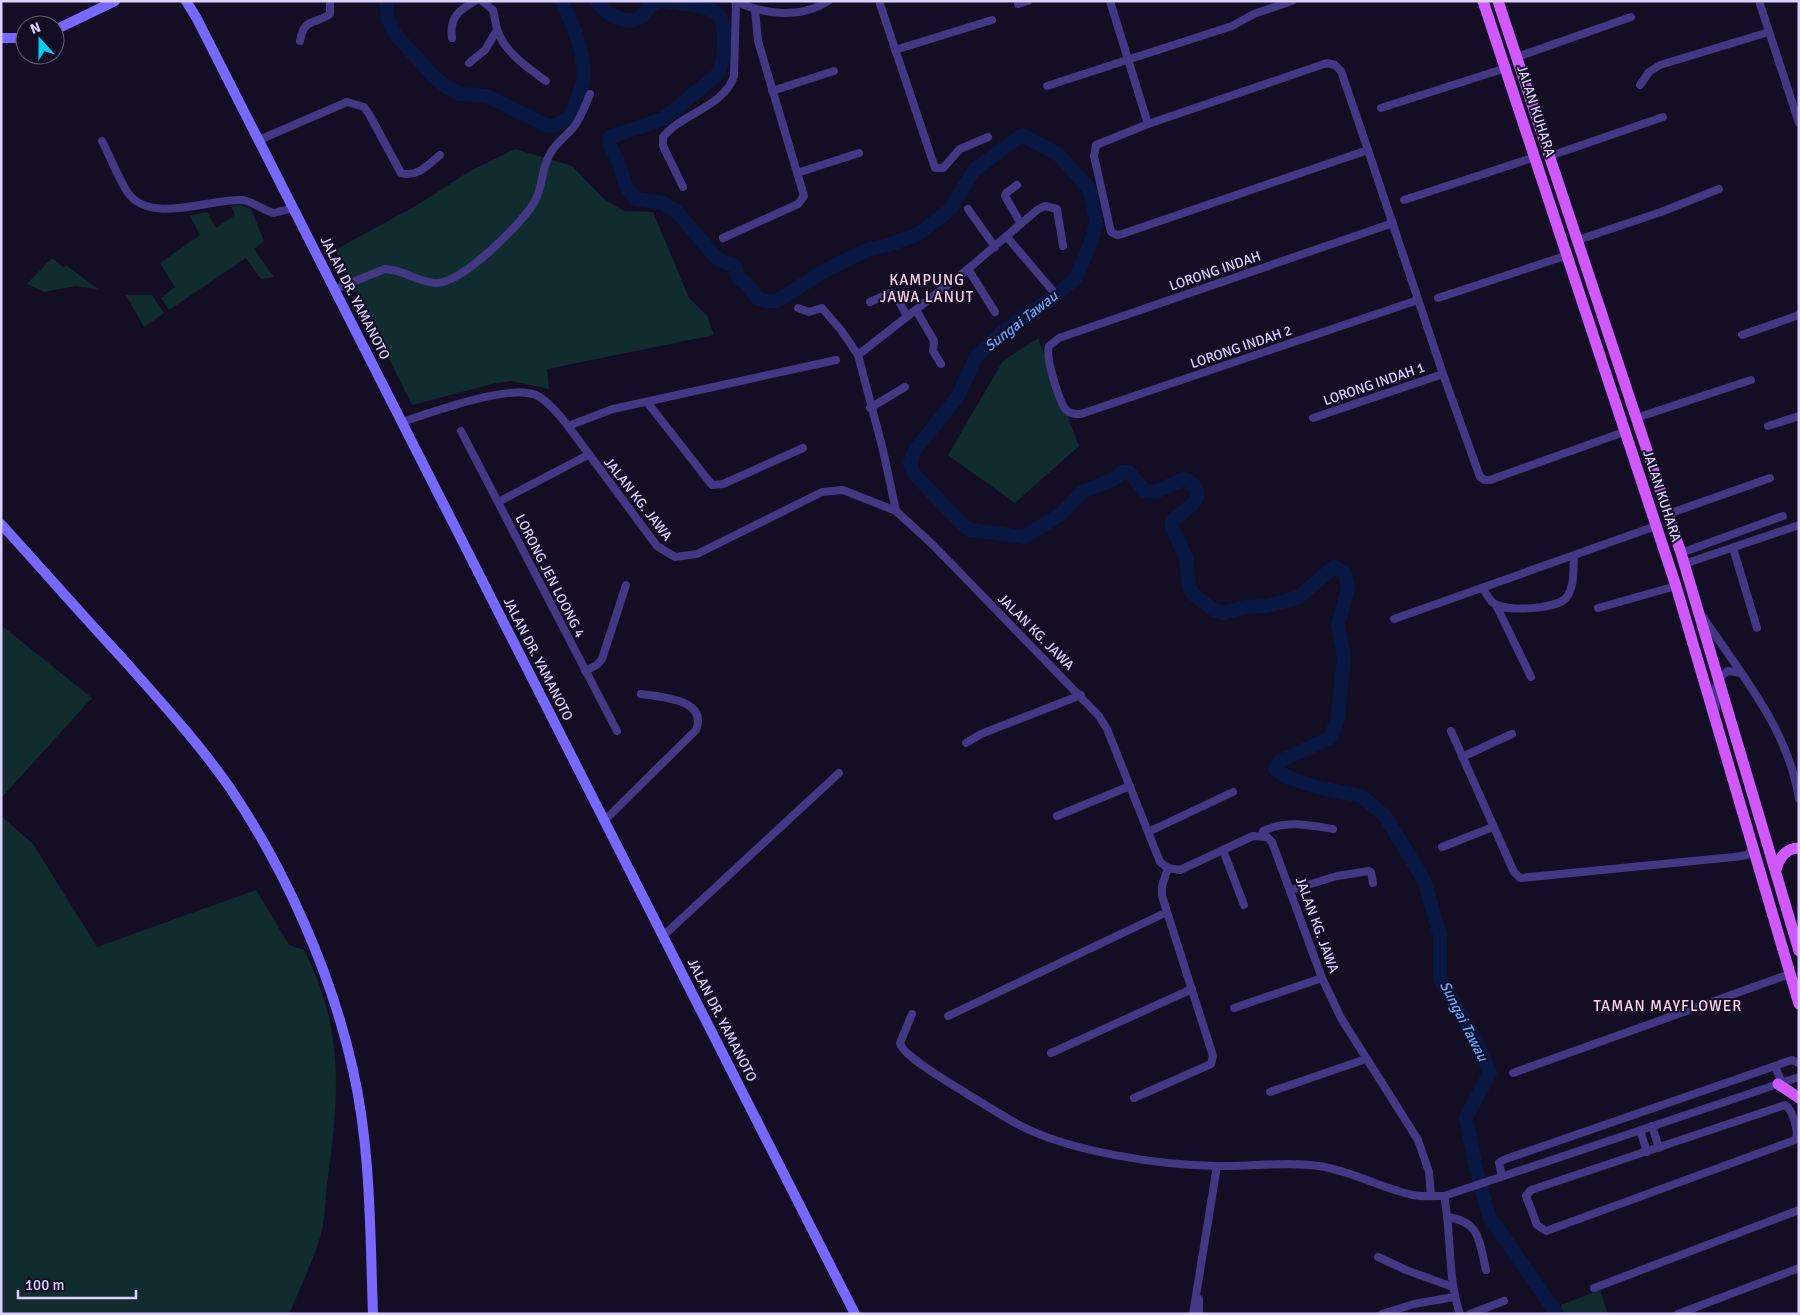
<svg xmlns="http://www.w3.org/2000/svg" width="1800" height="1315" font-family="Signika,sans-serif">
	<rect width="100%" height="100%" fill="#140e24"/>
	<g fill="#112c2e">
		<polygon points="515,149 572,166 604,199 624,211 653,212 689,298 707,316 714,335 547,369 549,389 511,381 496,383 412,405 335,250 419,204 470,171"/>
		<polygon points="239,205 251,209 264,241 254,249 274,277 261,279 246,258 169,310 161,298 175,287 160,263 200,235 190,216 207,212 216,228 235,215 231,206"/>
		<polygon points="52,258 63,267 67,266 98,289 75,286 44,292 27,284"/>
		<polygon points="126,295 152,295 164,313 144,327"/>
		<polygon points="1038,338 1079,446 1015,503 948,455 1003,361"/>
		<polygon points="1,625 92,698 1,798"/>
		<path d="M 1,816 L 33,844 L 97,947 L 256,890 L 289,945 L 304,950 C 345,1031 339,1097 327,1184 C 325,1203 325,1226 318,1244 C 310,1267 299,1291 289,1314 L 1,1314 Z"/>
		<polygon points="1600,1290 1608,1314 1564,1314 1561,1305"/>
	</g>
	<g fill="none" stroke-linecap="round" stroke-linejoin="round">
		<g stroke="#091842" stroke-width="14">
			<path d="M 386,1 L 388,19 L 396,35 L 434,77 L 447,87 L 460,94 L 487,96 L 548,126 L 556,125 L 570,117 C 575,105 581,92 583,80 C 586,54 573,24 562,1"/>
			<path d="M 596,1 C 605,13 627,28 642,16 C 649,9 650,3 660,1"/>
			<path d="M 665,1 C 677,3 711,6 718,14 C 724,21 724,32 724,41 C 724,52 723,65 717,75 L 663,119 L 610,137 L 609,144 L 618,161 L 626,187 L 636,199 L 663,203 L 677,212 L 713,254 L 721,261 L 735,266 L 738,278 L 747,284 L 758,299 L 766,301 L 777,301 L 826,270 L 869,249 L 889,245 L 918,234 L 950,210 L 974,170 L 1022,135 L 1058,154 L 1090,190 L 1096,222 L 1093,237 L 1076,278 L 1056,295 L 1002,332 L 976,357 L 958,396 L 915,450 L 910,463 L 914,474 L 961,523 L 970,530 L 1024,537 L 1061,514 L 1082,492 L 1112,480 L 1123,472 L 1129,472 L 1145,491 L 1155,492 L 1184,479 C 1190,481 1193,483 1196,488 C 1203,503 1180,512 1172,521 L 1172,527 L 1186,558 L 1189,587 L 1193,594 L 1214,610 L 1223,613 L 1245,607 L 1267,606 L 1299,597 L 1334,567 L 1345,573 L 1348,588 L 1338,625 L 1344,658 L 1337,721 L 1330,738 L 1280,761 L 1275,769 L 1287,777 L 1316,787 L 1361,796 L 1385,816 L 1424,880 L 1440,935 L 1440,979 L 1477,1042 L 1490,1073 L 1466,1117 L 1476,1169 L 1489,1216 L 1557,1314"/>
		</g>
		<g stroke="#423884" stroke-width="8">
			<path d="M 482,1 L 493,10 C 495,16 495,23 497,29 C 504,52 528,68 546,81"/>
			<path d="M 735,1 C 764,15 801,19 828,1"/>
			<polyline points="879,1 935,168 943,168 960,149 988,137"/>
			<polyline points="1110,1 1148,124"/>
			<polyline points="1759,1 1799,123"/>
			<polyline points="1018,4 1028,1"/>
			<path d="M 452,38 C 449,18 459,10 475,1"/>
			<path d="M 300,41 C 304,17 315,25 330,14 L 330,1"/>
			<polyline points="895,50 992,20"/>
			<polyline points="1517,57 1631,17"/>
			<polyline points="469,63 485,50 497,30"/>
			<polygon points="1327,63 1335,65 1341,71 1368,150 1122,234 1117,235 1111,232 1094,156 1096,145 1148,124"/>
			<polyline points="1640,85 1649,72 1660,65 1769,32"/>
			<polyline points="1047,86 1232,26 1254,14 1292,1"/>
			<polyline points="772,91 834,71"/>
			<polyline points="1381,108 1506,68"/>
			<path d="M 259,140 L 347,102 L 364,107 L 369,114 L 401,173 C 417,178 429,164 440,155"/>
			<path d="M 102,141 C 111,158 118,178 128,193 C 151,225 211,198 242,200 C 253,201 263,211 274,213 L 293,208"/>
			<polyline points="1368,150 1443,374 1480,477 1485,480 1490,480 1624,432"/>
			<polyline points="1550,156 1663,117"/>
			<polyline points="797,173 859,153"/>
			<polyline points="1017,185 1006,193 1005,196 1021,224"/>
			<path d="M 683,187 L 663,146 L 663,137 C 682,113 724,107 734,76 L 736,2"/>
			<polyline points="1404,200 1535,157"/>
			<polyline points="968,209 995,247"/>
			<path d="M 1393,223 L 1059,338 L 1049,346 C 1045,357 1059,401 1066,410 C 1070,414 1075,414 1081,414 L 1418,300"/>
			<polyline points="1007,237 1052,290"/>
			<polyline points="723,238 798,204 804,196 758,41 755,10"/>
			<polyline points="1578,240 1661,212 1719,189"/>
			<polyline points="968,269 995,312"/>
			<path d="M 335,289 L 385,269 C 403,269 418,283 437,283 C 463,282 522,224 535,201 C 543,187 541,169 550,154 C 555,144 565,137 573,128 C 581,118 585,106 590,94"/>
			<polyline points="1438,298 1568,255"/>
			<polyline points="870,302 890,293 895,294 907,316"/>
			<polyline points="798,308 809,312 822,308 841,330 858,355 883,450 896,511"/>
			<polyline points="916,310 934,341 933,351 941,364"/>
			<polyline points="1742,335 1799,315"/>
			<polyline points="858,355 968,269 1037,210 1045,206 1057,209 1063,246"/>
			<polyline points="647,402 712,485 723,484 803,448"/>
			<polyline points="870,408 905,387"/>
			<polyline points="1313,418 1443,374"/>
			<polyline points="1636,418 1751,380"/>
			<path d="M 402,422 C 431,413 512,382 538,396 C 550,403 559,415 568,426 L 657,546 L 675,557 L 697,554 L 822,492 L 843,490 L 896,511 L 933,545 L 1099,716 L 1107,729 L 1160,862 L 1168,868 L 1180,870 L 1253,836 L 1267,837 L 1272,842 L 1322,978 L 1341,1018 L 1418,1140 L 1429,1172 L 1431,1196"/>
			<polyline points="568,426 613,409 836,360"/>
			<polyline points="1768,426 1799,416"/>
			<polyline points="461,431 617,731"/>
			<polyline points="498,502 588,455"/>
			<polyline points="1668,514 1770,478"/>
			<polyline points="1733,548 1757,628"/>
			<polyline points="1681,553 1783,516"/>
			<polyline points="1684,564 1799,525"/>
			<path d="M 1483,589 C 1487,594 1489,601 1495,604 C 1508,612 1556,609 1566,598 C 1575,587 1573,569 1574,556"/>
			<polyline points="1496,605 1531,677"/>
			<polyline points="1598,608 1676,586"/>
			<path d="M 1703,617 C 1741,675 1788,728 1799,799"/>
			<polyline points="1394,619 1656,526"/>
			<polyline points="585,671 597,665 602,659 626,585"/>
			<path d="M 1716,708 C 1715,692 1713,681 1728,671 L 1741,673"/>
			<polyline points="1451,731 1514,872 1520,878 1734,857 1747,855 1753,848"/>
			<polyline points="966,743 981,734 1081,695"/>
			<polyline points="1462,757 1512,734"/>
			<polyline points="1057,816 1130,786"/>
			<path d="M 605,820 L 696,730 C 708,699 661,697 641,694"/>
			<polyline points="1148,832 1233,792"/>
			<path d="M 1262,836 L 1263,831 C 1287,820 1308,825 1333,829"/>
			<polyline points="1442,847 1493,827"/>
			<polyline points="1223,850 1244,905"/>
			<polyline points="1291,890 1337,876 1369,871 1371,872 1373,883"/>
			<polyline points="663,936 839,773"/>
			<polyline points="1234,1008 1322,978"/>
			<path d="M 912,1014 L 900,1043 C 903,1056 944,1079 956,1087 C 977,1100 999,1114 1021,1126 C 1072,1152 1159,1165 1217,1166 C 1251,1167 1285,1161 1319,1166 C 1352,1171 1381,1188 1413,1195 C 1423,1197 1434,1196 1444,1196 L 1799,1077"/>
			<polyline points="948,1016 1167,912"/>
			<polyline points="1051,1053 1192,989"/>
			<polyline points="1775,1066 1782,1083"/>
			<polyline points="1513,1073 1790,974"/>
			<polyline points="1270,1092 1366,1059"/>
			<polyline points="1134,1098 1211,1064 1213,1056 1162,896 1162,886 1168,868"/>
			<path d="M 1785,1105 C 1792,1109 1800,1132 1795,1140 L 1546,1231 L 1537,1225 L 1526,1196 L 1531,1190 Z"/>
			<polyline points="1652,1126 1659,1148"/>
			<polyline points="1640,1130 1647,1152"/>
			<polyline points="1502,1176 1499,1163 1503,1160 1792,1060 1799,1063"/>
			<path d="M 1444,1196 C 1452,1235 1447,1277 1460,1314"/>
			<path d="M 1448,1217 C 1481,1222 1479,1242 1486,1270"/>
			<polyline points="1378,1257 1406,1270 1453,1287"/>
			<polyline points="1594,1288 1799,1210"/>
			<polyline points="1193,1314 1217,1166"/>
			<polyline points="1199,1314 1199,1299"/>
			<polyline points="1382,1314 1414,1304 1454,1297"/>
			<polyline points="1470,1314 1504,1301"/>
			<polyline points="1678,1314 1799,1268"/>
		</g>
		<g stroke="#7968ff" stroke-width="10">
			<polyline points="186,1 196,17 855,1314"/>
			<polyline points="55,30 115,1"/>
			<polyline points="1,38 25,38"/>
			<path d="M 1,524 C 42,569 82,615 123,659 C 160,701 198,742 230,788 C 286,871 331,972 353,1070 C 371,1149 370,1233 373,1314"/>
		</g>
		<g stroke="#d058ff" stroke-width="11">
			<polyline points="1483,1 1676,586 1799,1004"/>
			<polyline points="1498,1 1681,553 1799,951"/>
			<path d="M 1776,870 C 1779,858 1786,848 1799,848"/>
			<polyline points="1778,1084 1799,1098"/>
		</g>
	</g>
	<g text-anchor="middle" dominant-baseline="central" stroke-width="4" stroke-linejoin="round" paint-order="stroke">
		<g font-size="14" fill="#dad1ff" stroke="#140e24">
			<text transform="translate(1536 111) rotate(72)">JALAN KUHARA</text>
			<text transform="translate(1215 271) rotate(-19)">LORONG INDAH</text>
			<text transform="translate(355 298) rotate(63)">JALAN DR. YAMANOTO</text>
			<text transform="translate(1241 347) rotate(-19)">LORONG INDAH 2</text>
			<text transform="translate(1374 384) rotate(-19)">LORONG INDAH 1</text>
			<text transform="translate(1662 496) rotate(72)">JALAN KUHARA</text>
			<text transform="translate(638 499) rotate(52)">JALAN KG. JAWA</text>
			<text transform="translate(550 576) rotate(63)">LORONG JEN LOONG 4</text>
			<text transform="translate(1036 632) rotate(45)">JALAN KG. JAWA</text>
			<text transform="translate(538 659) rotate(63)">JALAN DR. YAMANOTO</text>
			<text transform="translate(1317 925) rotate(70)">JALAN KG. JAWA</text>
			<text transform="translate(722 1020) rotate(63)">JALAN DR. YAMANOTO</text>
		</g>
		<g font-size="15" letter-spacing="1" fill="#ffd3eb" stroke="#140e24">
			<text x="927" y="280">KAMPUNG<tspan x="927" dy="17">JAWA LANUT</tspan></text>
			<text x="1668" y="1006">TAMAN MAYFLOWER</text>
		</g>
		<g font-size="15" font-style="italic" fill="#5fa6ff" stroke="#140e24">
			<text transform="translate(1021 321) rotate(-38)">Sungai Tawau</text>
			<text transform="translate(1464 1021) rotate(63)">Sungai Tawau</text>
		</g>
	</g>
	<rect width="1800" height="1315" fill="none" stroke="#dad1ff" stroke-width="5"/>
	<g transform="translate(40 40) rotate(339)"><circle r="24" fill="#140e24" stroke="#635c7c"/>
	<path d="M0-4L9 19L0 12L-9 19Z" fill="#00cbfc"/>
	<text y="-8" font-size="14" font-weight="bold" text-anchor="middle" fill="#dad1ff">N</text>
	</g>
	<path d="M18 1290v8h118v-8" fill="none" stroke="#dad1ff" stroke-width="2.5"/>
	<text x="25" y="1290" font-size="15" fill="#dad1ff" stroke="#140e24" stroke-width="4" paint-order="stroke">100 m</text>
</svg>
